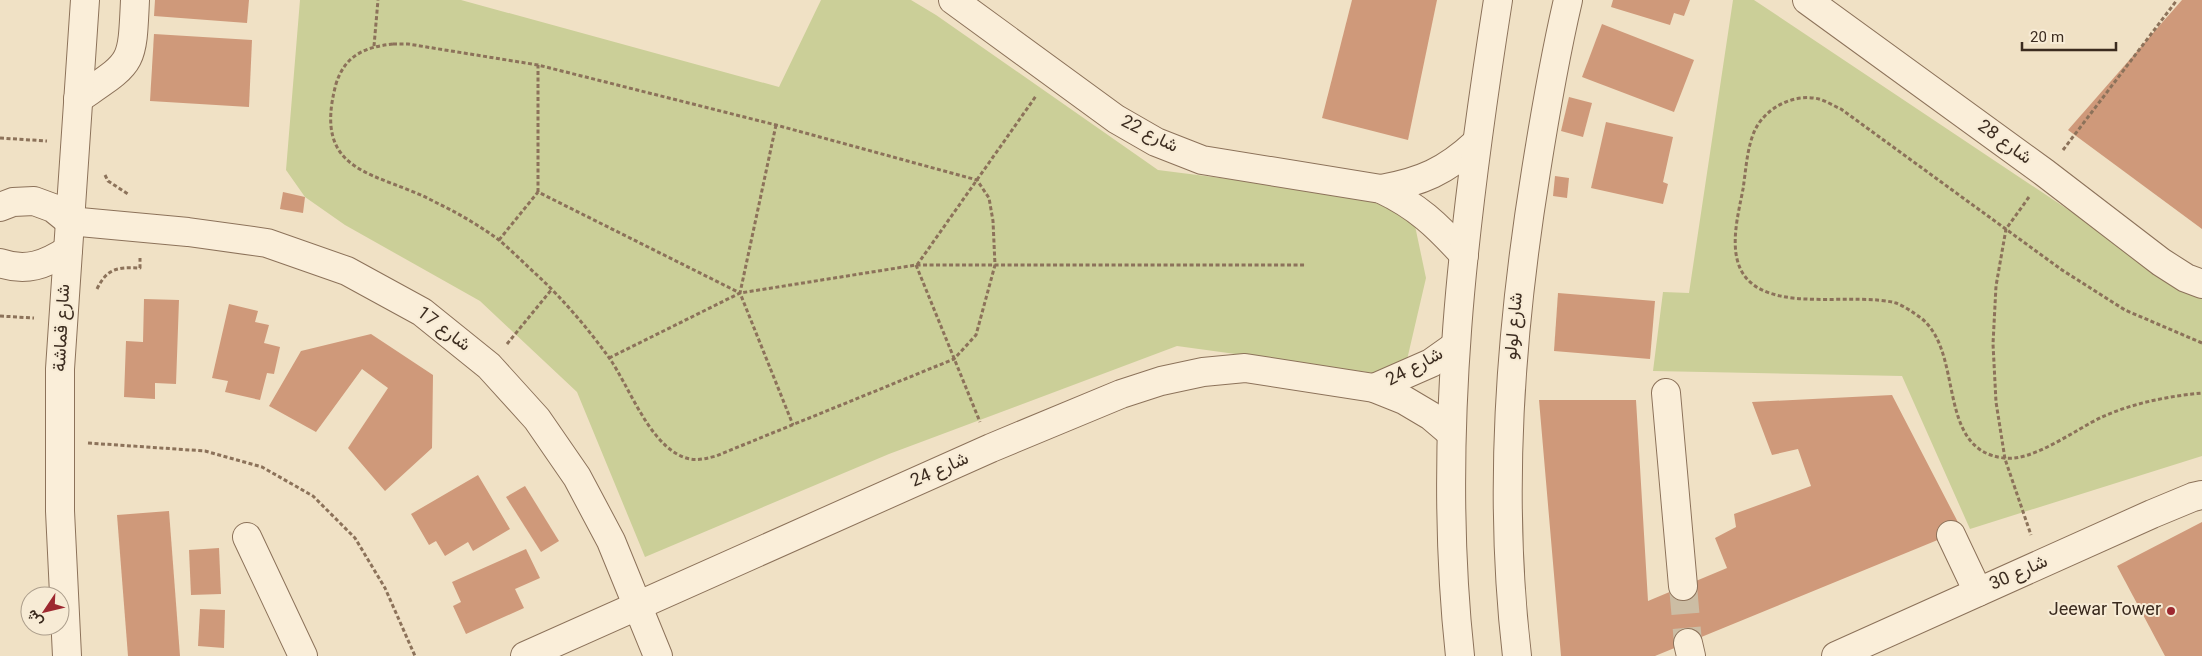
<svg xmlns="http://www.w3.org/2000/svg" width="2202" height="656" font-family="Georgia,Vazirmatn,serif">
	<rect width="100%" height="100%" fill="#f0e1c5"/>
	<g fill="#cbcf98">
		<polygon points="300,0 461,0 779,87 821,0 911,0 936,15 1158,170 1410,202 1426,278 1403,377 1177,346 889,454 645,557 577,392 480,301 345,225 305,197 286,170"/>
		<polygon points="1733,0 1754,0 2202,299 2202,456 1970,529 1902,376 1653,371 1663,292 1689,293"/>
	</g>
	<g fill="#cf997a">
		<polygon points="155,0 249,0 247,23 154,16"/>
		<polygon points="1352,0 1437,0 1408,140 1322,118"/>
		<polygon points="1613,0 1690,0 1684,16 1674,13 1670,25 1611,7"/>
		<polygon points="2182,0 2202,0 2202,229 2068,130"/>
		<polygon points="1602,24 1694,60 1674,112 1582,77"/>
		<polygon points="154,34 252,40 249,107 150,101"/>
		<polygon points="1569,97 1592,103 1583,137 1561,131"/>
		<polygon points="1606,122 1673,137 1663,182 1668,184 1663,204 1591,188"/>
		<polygon points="1555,176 1569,178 1567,198 1553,196"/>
		<polygon points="283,192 305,197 303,213 280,209"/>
		<polygon points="1558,293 1655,301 1650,359 1554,351"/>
		<polygon points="144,299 179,300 176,384 155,383 155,399 124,397 126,341 143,342"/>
		<polygon points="229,304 258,311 255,322 269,325 264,343 280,347 274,374 267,373 260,400 225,392 228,381 212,378"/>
		<polygon points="371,334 433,375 432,448 385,491 348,448 388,388 362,369 316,432 269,406 301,351"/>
		<polygon points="1892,395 1962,530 1655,656 1561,656 1539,400 1636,400 1648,601 1727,568 1715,538 1736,527 1734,514 1811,486 1798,449 1772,455 1752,402"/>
		<polygon points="478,475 510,529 473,551 468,542 445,556 436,541 429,545 411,514"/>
		<polygon points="525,486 559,541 541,552 506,497"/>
		<polygon points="169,511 180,656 128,656 117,515"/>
		<polygon points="2202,522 2202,656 2165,656 2117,566"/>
		<polygon points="219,548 221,594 191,595 189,550"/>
		<polygon points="526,549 540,578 515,589 524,608 466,634 453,606 461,602 452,582"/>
		<polygon points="200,609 225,610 224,648 198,646"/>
	</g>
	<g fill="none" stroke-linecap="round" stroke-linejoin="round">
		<polyline stroke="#ccbda4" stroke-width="28" stroke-dasharray="28 14" stroke-linecap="butt" points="1683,586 1688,643"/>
		<g stroke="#8c725a" stroke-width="30">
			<g id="minor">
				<path d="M 953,0 L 1116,119 L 1156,142 L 1202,160 L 1381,189 C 1417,206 1437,225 1464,255"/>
				<polyline points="1807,0 2045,173 2161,262 2186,278 2202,284"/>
				<path d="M 78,99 C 133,61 132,67 135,0"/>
				<path d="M 1381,189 C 1421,182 1446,171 1476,143"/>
				<polyline points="0,207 13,202 34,201 53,208 69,221 188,232 267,243 347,271 422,312 489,366 537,419 577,477 611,541 658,656"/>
				<path d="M 0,263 C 26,272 45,265 68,250"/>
				<polyline points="1374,388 1431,363 1455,346"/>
				<polyline points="1666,393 1683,586"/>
				<polyline points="1951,535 1978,592"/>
				<polyline points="247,537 303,656"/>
				<polyline points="1688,643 1691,656"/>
				<polyline points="67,656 60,511 60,369 85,0"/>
				<polyline points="525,656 991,448 1121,394 1161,381 1203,372 1245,368 1374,388 1404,400 1431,416 1451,433"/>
				<path d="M 1460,656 C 1436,437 1464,217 1498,0"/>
				<path d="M 1517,656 C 1498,494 1510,332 1536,171 C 1545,114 1555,56 1568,0"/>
				<polyline points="1836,656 2152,514 2193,497 2202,495"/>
			</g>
		</g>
		<g stroke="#8c725a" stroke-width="3" stroke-dasharray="4 2.5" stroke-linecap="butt">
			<path d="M 393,44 L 408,44 L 538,65 L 776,125 L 977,180 L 989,198 L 993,221 L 995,265 L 976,335 L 954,359 L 716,456 C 701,460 691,462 677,454 C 647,437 629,387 610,359 C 590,331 563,299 538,276 C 525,264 512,251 499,240 C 480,226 458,213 437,203 C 379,171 311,177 336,84 C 345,55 365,47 393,44 Z"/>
			<polyline points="374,46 378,0"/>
			<polyline points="776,125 740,293 793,425"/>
			<polyline points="0,138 47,141"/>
			<polyline points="2063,150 2177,0"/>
			<polyline points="105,175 108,181 128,194"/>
			<polyline points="538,192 538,65"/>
			<polyline points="2029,197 2006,229 1996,286 1993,344 1996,402 2005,459 2031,535"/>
			<polyline points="499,240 538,192 740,293"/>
			<polyline points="916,265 980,422"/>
			<polyline points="917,265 1036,96"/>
			<path d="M 97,289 C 107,268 118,267 140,268 L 140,258"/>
			<polyline points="0,316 34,318"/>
			<path d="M 2202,343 L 2125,310 L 2062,270 L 1841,109 C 1834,106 1826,101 1819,99 C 1795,93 1767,107 1756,128 C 1747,145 1746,170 1743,189 C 1738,216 1726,257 1748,280 C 1779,312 1854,292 1896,303 C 1904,306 1914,313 1921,318 C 1965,353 1935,450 2004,458 C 2033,462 2076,429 2102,417 C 2133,403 2169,396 2202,393"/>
			<polyline points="507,344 552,289"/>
			<polyline points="609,358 740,293 916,265 1306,265"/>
			<polyline points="88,443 205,451 262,467 313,496 355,538 385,588 415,656"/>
		</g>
		<use href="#minor" stroke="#faeed9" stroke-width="28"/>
	</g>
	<circle fill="#9d2830" stroke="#f7ebd5" stroke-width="2" cx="2171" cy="611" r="5"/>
	<g text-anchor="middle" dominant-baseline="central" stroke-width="4" stroke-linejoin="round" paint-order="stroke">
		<g font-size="18" fill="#3b2b1f" stroke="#f7ebd5">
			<text transform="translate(1149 135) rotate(27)">شارع 22</text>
			<text transform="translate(2004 143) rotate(36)">شارع 28</text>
			<text transform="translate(1515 326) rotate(-85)">شارع لولو</text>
			<text transform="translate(63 328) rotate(-87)">شارع قماشة</text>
			<text transform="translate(443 330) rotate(37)">شارع 17</text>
			<text transform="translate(1415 368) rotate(-28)">شارع 24</text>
			<text transform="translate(940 471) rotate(-24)">شارع 24</text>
			<text transform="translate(2019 574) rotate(-24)">شارع 30</text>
		</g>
		<g font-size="18" fill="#3b2b1f" stroke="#f7ebd5" text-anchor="end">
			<text x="2161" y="611">Jeewar Tower</text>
		</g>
	</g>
	<g transform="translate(45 611) rotate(235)"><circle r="24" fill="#f7ebd5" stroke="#ac9e8c"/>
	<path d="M0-4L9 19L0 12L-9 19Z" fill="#9d2830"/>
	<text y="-8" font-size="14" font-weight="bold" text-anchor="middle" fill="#3b2b1f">ش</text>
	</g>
	<path d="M2022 42v8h94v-8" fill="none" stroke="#3b2b1f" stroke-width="2.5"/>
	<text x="2030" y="42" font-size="15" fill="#3b2b1f" stroke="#f7ebd5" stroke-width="4" paint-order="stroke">20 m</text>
</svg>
